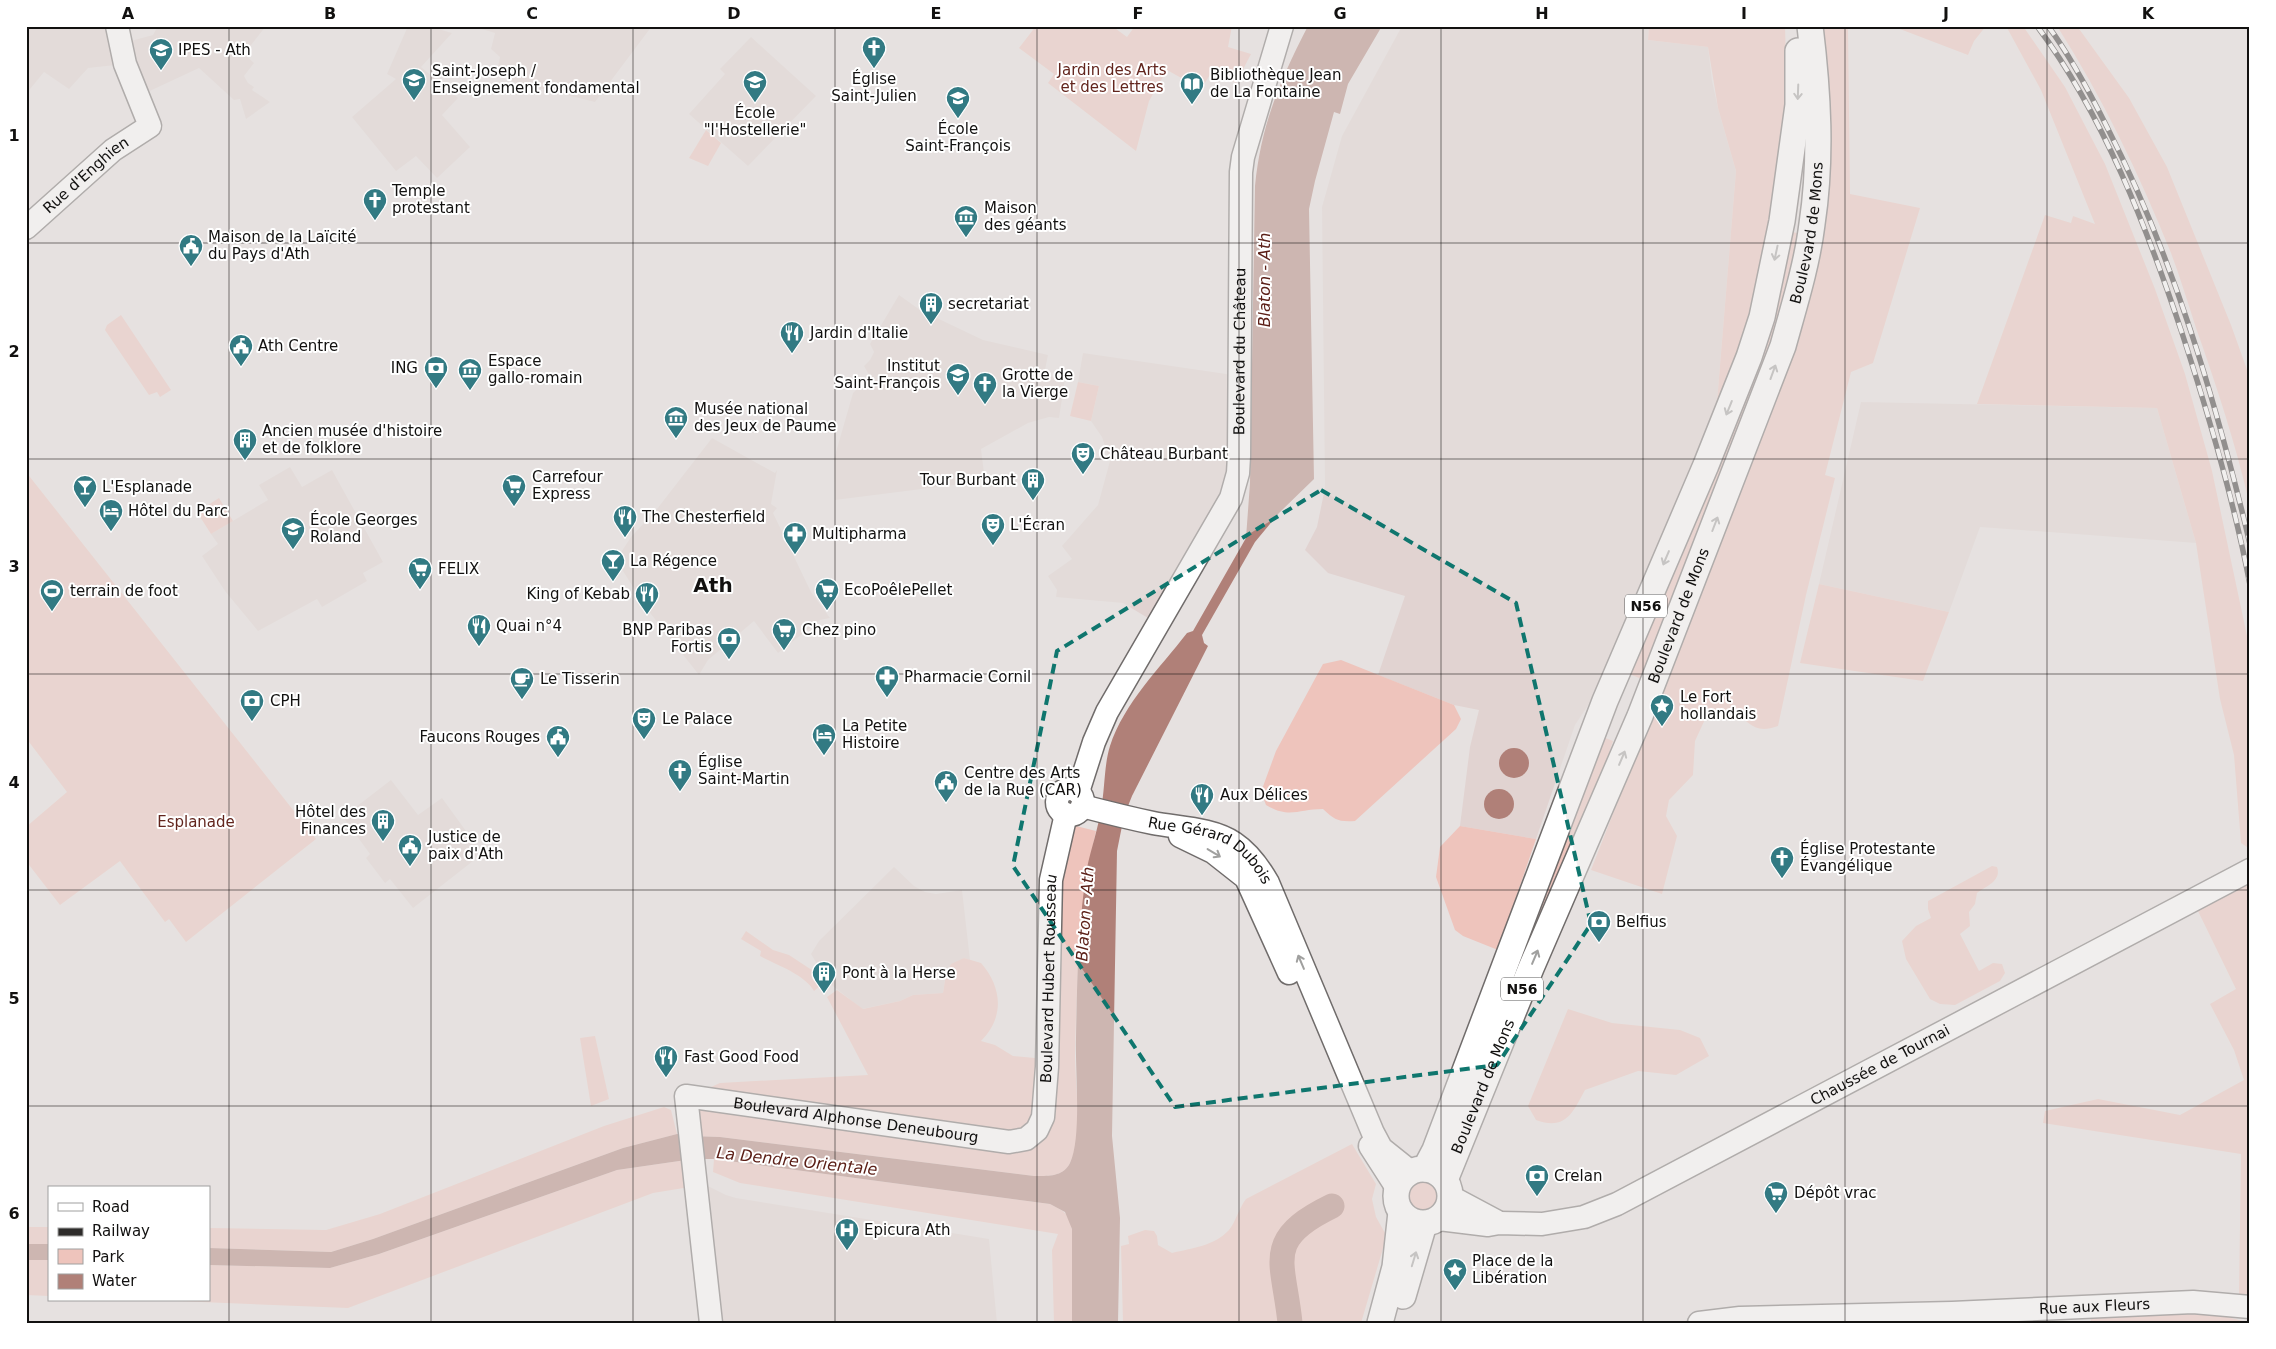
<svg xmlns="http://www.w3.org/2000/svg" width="2276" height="1349" font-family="'DejaVu Sans',sans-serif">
	<rect width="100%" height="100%" fill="#e6e1e0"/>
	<g fill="#e1d3d1">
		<polygon points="26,26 117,26 127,42 153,35 158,26 266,26 244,54 254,63 244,76 248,83 254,87 252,90 270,102 246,119 240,99 234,100 199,68 139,96 125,64 88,68 69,89 44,72 26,94"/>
		<polygon points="408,26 428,26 452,33 421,67 458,98 442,115 470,147 437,178 416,156 396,171 352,117 396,79 387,74"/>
		<polygon points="472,26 652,26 595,102 510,81 506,69 498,67 500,57 491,49 495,33"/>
		<polygon points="1402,26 1649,26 1648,40 1708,47 1712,81 1718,108 1736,171 1717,402 1705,439 1603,683 1575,725 1536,839 1460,826 1470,747 1479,710 1454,705 1378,675 1405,596 1328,573 1305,550 1317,527 1325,488 1322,207 1342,136"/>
		<polygon points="751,37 816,96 748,166 689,114 725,74 720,69"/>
		<polygon points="899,295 920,310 983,340 1048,355 1044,375 1065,379 1059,418 1049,417 1028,423 981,449 985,481 835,500 834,459 853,393 861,385 872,380 864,366 870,360 874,352 870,344"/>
		<polygon points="1083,353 1240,376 1239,459 1158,624 1123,603 1056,597 1057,590 1048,576 1072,559 1062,546 1098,505 1110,461 1102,437 1091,421 1099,386 1078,382"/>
		<polygon points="1861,402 2157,408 2196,543 1980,527 1949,612 1819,584"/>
		<polygon points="712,438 775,473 777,470 771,504 777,508 773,513 811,592 830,618 820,620 778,653 754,621 708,660 699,675 647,609 616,560 631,537 657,509"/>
		<polygon points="290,467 302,487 332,470 383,562 363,573 367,581 329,603 322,607 317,599 258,631 225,591 202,556 218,544 211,534 268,500 259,485"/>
		<polygon points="391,780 418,815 442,798 479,849 473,861 413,908 390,879 385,883 366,858 370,854 343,817"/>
		<polygon points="894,867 914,886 925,892 936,894 962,890 970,960 964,958 946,974 943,993 913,995 900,1001 862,1009 828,982 811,954 819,941"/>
		<polygon points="696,1186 710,1187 726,1195 736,1198 989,1239 997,1323 711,1323"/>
	</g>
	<g fill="#eec4bc">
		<polygon points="1036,26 1112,26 1127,37 1135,26 1232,26 1228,47 1251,54 1236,83 1213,70 1201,89 1167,70 1149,101 1136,151 1048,83 1054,74 1019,48"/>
		<polygon points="1649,26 1785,26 1787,97 1780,166 1751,318 1717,402 1736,171 1718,108 1708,47 1648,40"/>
		<path d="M 1822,26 L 1848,26 L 1850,194 L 1920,208 L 1873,363 L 1851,372 L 1825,475 L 1835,478 L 1806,595 L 1778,726 C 1754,735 1749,722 1732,709 L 1707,715 L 1695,741 L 1693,775 L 1669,800 L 1666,816 L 1677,836 L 1662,894 L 1591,870 L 1795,349 L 1811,280 Z"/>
		<polygon points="1892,26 1986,26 1974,41 1968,55"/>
		<polygon points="2006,26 2023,26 2065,87 2105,164 2155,289 2185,374 2212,471 2250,650 2250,849 2241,843 2234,755 2220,699 2196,543 2157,408 1977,404 2045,215 2071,223 2073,216 2095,224 2041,90"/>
		<path d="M 2057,26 L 2077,26 L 2129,98 L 2167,167 L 2231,325 L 2250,378 L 2250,506 C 2236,445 2217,387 2196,328 C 2188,303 2180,277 2171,253 C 2139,174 2103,98 2057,26 Z"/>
		<polygon points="706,130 721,143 708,166 689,158"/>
		<polygon points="1793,232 1800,234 1795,280 1647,681 1624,672 1786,235"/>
		<polygon points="121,315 171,390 160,397 157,392 149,395 105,330 107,325"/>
		<polygon points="1078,382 1099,386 1091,421 1070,416"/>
		<polygon points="26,472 316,839 186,942 169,919 165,922 120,861 60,905 26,861 26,827 67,792 26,738"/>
		<polygon points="219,498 233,521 211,534 197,512"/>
		<polygon points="1819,584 1949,612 1923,681 1800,663"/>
		<path d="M 1341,660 L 1454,705 L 1461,719 L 1456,729 L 1355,821 C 1338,822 1335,820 1323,809 C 1299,809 1289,819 1266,805 L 1261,792 L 1276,751 L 1323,664 Z"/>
		<polygon points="1598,735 1613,741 1601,777 1449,1160"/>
		<path d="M 1064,823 L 1096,831 C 1079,904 1077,978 1075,1053 C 1075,1083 1083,1137 1070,1163 C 1063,1177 1048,1176 1034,1176 L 720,1137 L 690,1136 L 686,1098 L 720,1083 L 868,1075 L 827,997 L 837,990 L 863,1009 L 900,1001 L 913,995 L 943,993 L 946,974 L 951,964 L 964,958 L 981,963 C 1002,987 1005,1017 981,1041 L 995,1045 L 1013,1056 L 1035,1058 L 1047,1066 Z"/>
		<polygon points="1460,826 1536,839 1498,950 1463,936 1455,930 1436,877 1440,847"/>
		<path d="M 1992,866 L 1997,867 C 2002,881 1986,886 1977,893 L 1975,904 L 1969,912 L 1970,926 L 1960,934 L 1979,971 L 1993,963 L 2002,964 L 2005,973 L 2000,981 L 1955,1005 L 1940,1004 L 1930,999 L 1906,959 L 1902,941 L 1916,926 L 1931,918 L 1928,909 L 1928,901 Z"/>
		<polygon points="2250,882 2250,1296 2239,1295 2241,1154 2043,1123 2045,1111 2098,1099 2180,1115 2244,1080 2234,1050 2210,1004 2236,989 2197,909"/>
		<path d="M 746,931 L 773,950 L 789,955 L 827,980 L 814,991 C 804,974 776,965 760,956 L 761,951 L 741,939 Z"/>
		<path d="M 1568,1009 L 1612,1023 L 1680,1030 L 1700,1038 L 1709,1056 L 1676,1075 L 1638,1071 L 1585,1090 C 1573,1112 1566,1131 1536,1120 L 1528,1106 Z"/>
		<polygon points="595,1036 609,1099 591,1106 580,1038"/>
		<polygon points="664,1107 671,1110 677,1134 623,1148 373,1239 331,1252 209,1248 209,1228 326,1230 380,1214 604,1126"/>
		<path d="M 1352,1144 L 1376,1184 L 1372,1199 L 1376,1217 L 1385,1233 L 1384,1245 L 1361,1323 L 1123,1323 L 1121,1246 L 1129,1244 L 1128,1236 L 1145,1230 L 1154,1231 L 1157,1236 L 1158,1245 L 1172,1253 C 1192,1248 1214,1246 1229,1230 C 1236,1221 1239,1208 1246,1199 Z"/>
		<polygon points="693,1159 696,1186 653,1193 348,1308 152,1300 209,1300 209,1265 330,1268 379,1254 617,1170"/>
		<path d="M 714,1159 L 1050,1204 C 1065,1212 1068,1212 1072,1229 L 1072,1323 L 1054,1323 L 1052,1250 L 1058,1234 L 740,1183 L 713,1172 Z"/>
		<circle cx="1424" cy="1197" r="19"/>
		<rect x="26" y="1227" width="23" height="17"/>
		<polygon points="26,1260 49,1260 49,1296 26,1295"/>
		<polygon points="2090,1307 2213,1313 2250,1323 2091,1323"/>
	</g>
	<g fill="#b08078">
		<path d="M 1308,26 L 1382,26 L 1348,84 L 1340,114 L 1334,112 L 1315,181 L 1309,209 L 1314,479 L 1279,513 L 1255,542 L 1202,635 L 1204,643 L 1208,646 L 1132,796 L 1124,816 L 1117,851 L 1112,1136 L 1120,1218 L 1118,1323 L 1072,1323 L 1072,1229 L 1065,1212 L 1050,1204 L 714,1159 L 693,1159 L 617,1170 L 379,1254 L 330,1268 L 209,1265 L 209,1248 L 331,1252 L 373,1239 L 623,1148 L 677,1134 L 690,1136 L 720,1137 L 1034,1176 C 1048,1176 1063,1177 1070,1163 C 1082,1138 1075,1069 1076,1039 C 1077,982 1078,925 1087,868 C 1091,849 1098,829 1101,809 C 1105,789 1104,765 1110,746 C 1124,703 1160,668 1187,633 L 1193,631 L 1246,538 L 1250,483 L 1255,186 C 1261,125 1280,80 1308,26 Z"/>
		<circle cx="1514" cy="763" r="15"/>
		<circle cx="1499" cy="804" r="15"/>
		<rect x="26" y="1244" width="23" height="16"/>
	</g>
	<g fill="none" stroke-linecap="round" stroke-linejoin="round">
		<path stroke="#b08078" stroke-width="25" d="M 1290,1323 C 1284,1261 1262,1240 1332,1206"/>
		<g stroke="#706c6b" stroke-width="25">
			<g id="secondary">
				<path id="s1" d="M 26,228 L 113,150 L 150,126 L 125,64 L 117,26"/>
				<circle cx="1070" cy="802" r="13"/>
				<path id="s2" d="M 1078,792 L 1094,742 L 1107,712 L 1231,498 L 1238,473 L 1239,456 L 1241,172 L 1243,157 L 1282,26"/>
				<path id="s3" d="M 1082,806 C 1105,812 1129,818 1153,823 C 1178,828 1212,828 1234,843 C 1249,853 1259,867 1268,883 L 1373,1133 L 1381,1148 L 1411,1172"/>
				<polyline points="1180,836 1213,852 1246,878 1289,973"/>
				<polyline points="1370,1146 1397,1188"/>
				<polyline points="1451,1197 1496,1221"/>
				<path id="s4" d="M 1439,1219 L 1488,1225 L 1499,1223 L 1542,1224 L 1584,1217 L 1617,1204 L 2250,870"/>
				<path id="s5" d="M 711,1323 L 686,1096 L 1009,1142 L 1026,1139 L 1037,1130 L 1043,1117 L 1047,1067 L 1051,880 L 1066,814"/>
				<path id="s6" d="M 1699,1323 L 1740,1318 L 1952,1313 L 2193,1302 L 2250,1307"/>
			</g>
		</g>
		<g stroke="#706c6b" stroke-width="28">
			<g id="primary">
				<circle cx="1423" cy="1196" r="27"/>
				<polyline points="1425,1169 1435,1150 1605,701 1706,465 1749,357 1762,317 1782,221 1798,105 1798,51"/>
				<path id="s7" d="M 1445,1180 L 1531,968 L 1640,716 L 1783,346 C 1794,306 1807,265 1812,224 C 1822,158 1818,92 1810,26"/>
				<polyline points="1403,1296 1424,1224"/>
				<polyline points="1380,1323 1395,1267 1401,1212"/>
			</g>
		</g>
		<use href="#secondary" stroke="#fff" stroke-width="22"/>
		<use href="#primary" stroke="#fff" stroke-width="25"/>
		<g stroke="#2e2c2b" stroke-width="5.5">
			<g id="rail">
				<path d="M 2037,26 C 2104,116 2147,228 2182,333 C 2209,416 2234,500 2250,585"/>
				<path d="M 2048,26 C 2071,57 2090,93 2107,127 C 2174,258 2216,402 2250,544"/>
			</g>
		</g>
		<use href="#rail" stroke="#fff" stroke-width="4" stroke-dasharray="11" stroke-linecap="butt"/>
	</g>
	<defs><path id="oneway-shaft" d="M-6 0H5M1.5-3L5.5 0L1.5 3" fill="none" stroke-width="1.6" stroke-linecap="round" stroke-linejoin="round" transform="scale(1.25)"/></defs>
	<g stroke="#a0a09f">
		<use href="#oneway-shaft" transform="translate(1798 92) rotate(92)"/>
		<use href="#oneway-shaft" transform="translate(1776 253) rotate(102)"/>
		<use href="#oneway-shaft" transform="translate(1773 372) rotate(-70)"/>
		<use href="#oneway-shaft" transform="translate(1729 408) rotate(112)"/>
		<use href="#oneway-shaft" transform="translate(1715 524) rotate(-69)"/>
		<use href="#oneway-shaft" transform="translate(1666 558) rotate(113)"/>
		<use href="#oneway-shaft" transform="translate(1622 758) rotate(-67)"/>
		<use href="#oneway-shaft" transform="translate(1214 853) rotate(31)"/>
		<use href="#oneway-shaft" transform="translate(1535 957) rotate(-67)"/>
		<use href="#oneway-shaft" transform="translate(1301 962) rotate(-113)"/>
		<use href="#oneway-shaft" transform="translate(1414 1259) rotate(-73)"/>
	</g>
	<path d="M0 0H2276V1349H0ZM 1321,490 L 1516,603 L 1591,924 L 1497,1065 L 1175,1107 L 1013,866 L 1057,651 Z" fill="#e6e1e0" fill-opacity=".55" fill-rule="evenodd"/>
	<path fill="none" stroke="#0f766e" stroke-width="4" stroke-dasharray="10 6" stroke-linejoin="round" d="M 1321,490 L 1516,603 L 1591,924 L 1497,1065 L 1175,1107 L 1013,866 L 1057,651 Z"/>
	<path fill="none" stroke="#121110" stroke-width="1" stroke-opacity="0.55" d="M 229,26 L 229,1323M 431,26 L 431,1323M 633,26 L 633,1323M 835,26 L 835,1323M 1037,26 L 1037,1323M 1239,26 L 1239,1323M 1441,26 L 1441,1323M 1643,26 L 1643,1323M 1845,26 L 1845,1323M 2047,26 L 2047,1323M 26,243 L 2250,243M 26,459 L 2250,459M 26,674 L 2250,674M 26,890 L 2250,890M 26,1106 L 2250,1106"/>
	<defs>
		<g id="church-pin" transform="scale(1.25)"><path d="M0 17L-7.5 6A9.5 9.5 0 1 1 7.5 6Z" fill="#327a83" stroke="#fff"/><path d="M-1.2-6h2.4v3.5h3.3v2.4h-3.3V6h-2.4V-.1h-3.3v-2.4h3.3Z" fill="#fff"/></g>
		<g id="school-pin" transform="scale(1.25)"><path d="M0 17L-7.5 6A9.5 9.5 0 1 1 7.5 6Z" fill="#327a83" stroke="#fff"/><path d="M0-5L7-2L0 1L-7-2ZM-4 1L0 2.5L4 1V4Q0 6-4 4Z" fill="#fff"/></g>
		<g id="library-pin" transform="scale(1.25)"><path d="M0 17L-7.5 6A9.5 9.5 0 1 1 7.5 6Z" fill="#327a83" stroke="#fff"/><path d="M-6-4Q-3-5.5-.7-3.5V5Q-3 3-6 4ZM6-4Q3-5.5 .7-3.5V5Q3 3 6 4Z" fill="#fff"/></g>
		<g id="museum-pin" transform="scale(1.25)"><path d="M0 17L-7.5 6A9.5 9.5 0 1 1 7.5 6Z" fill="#327a83" stroke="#fff"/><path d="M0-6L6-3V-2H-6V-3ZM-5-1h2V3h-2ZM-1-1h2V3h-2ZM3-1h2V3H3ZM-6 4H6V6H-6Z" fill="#fff"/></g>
		<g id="civic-pin" transform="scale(1.25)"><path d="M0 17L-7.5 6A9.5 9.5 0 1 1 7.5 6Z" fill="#327a83" stroke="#fff"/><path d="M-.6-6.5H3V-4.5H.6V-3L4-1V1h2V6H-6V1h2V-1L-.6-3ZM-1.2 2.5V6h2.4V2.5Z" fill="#fff"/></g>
		<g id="building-pin" transform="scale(1.25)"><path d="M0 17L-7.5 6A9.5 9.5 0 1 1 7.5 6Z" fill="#327a83" stroke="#fff"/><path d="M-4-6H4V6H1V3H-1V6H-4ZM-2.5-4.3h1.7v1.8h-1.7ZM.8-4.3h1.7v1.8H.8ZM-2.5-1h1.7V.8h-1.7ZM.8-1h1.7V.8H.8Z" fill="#fff"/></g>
		<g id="restaurant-pin" transform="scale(1.25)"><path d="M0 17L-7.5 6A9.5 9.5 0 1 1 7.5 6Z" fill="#327a83" stroke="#fff"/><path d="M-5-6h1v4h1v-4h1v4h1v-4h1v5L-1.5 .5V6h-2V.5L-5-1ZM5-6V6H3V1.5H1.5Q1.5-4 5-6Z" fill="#fff"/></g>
		<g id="bank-pin" transform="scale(1.25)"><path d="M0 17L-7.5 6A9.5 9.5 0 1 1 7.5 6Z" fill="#327a83" stroke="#fff"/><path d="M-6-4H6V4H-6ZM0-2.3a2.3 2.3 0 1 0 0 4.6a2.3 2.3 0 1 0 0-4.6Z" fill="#fff"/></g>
		<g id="theatre-pin" transform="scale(1.25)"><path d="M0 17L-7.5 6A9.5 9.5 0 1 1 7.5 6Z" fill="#327a83" stroke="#fff"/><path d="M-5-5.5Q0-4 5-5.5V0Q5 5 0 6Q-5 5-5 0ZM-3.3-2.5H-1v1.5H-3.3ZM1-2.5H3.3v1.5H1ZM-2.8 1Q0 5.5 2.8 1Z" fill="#fff"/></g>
		<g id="supermarket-pin" transform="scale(1.25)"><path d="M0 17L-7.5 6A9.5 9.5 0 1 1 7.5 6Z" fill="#327a83" stroke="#fff"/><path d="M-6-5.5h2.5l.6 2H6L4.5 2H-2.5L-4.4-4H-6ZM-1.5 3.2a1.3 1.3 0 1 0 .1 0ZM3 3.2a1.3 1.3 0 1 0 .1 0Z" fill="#fff"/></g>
		<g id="bar-pin" transform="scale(1.25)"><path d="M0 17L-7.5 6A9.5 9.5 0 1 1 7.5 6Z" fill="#327a83" stroke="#fff"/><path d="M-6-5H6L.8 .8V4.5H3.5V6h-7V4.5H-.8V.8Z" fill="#fff"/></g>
		<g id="hotel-pin" transform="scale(1.25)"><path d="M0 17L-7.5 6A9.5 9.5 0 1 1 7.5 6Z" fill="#327a83" stroke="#fff"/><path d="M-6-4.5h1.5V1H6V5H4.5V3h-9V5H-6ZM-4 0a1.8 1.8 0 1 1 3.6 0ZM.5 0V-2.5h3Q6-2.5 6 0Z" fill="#fff"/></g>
		<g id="pharmacy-pin" transform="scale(1.25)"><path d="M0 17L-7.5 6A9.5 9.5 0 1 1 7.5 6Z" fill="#327a83" stroke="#fff"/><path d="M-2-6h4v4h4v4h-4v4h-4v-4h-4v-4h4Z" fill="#fff"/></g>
		<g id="stadium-pin" transform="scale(1.25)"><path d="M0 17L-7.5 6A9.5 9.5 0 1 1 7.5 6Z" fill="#327a83" stroke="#fff"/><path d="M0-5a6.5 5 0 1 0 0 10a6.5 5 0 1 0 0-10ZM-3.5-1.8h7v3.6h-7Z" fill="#fff"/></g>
		<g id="cafe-pin" transform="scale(1.25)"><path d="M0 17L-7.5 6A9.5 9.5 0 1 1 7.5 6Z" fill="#327a83" stroke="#fff"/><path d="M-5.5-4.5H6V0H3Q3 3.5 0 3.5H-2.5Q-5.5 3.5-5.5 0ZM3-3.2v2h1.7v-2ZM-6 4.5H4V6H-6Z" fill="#fff"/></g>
		<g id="sight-pin" transform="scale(1.25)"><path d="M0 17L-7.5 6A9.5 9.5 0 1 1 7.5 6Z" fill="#327a83" stroke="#fff"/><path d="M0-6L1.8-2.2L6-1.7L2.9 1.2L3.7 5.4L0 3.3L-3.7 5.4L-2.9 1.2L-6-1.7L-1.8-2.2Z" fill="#fff"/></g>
		<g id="hospital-pin" transform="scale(1.25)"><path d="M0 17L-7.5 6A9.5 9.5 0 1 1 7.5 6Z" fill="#327a83" stroke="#fff"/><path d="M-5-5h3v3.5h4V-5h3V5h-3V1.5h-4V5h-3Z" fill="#fff"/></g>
	</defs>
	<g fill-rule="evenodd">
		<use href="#church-pin" x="874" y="48"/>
		<use href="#school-pin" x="161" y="50"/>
		<use href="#school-pin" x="414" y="80"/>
		<use href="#school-pin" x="755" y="82"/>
		<use href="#library-pin" x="1192" y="84"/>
		<use href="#school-pin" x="958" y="98"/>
		<use href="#church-pin" x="375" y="200"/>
		<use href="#museum-pin" x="966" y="217"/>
		<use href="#civic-pin" x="191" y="246"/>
		<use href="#building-pin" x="931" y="304"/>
		<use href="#restaurant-pin" x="792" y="333"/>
		<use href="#civic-pin" x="241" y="346"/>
		<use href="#bank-pin" x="436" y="368"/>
		<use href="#museum-pin" x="470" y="370"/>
		<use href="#school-pin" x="958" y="375"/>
		<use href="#church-pin" x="985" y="384"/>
		<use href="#museum-pin" x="676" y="418"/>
		<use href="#building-pin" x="245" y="440"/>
		<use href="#theatre-pin" x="1083" y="454"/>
		<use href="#building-pin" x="1033" y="480"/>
		<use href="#supermarket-pin" x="514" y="486"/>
		<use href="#bar-pin" x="85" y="487"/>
		<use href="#hotel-pin" x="111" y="511"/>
		<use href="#restaurant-pin" x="625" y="517"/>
		<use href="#theatre-pin" x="993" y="525"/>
		<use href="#school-pin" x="293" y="529"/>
		<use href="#pharmacy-pin" x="795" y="534"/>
		<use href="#bar-pin" x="613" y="561"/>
		<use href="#supermarket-pin" x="420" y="569"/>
		<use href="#supermarket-pin" x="827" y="590"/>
		<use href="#stadium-pin" x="52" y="591"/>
		<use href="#restaurant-pin" x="647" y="594"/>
		<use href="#restaurant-pin" x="479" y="626"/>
		<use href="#supermarket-pin" x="784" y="630"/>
		<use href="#bank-pin" x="729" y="639"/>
		<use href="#pharmacy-pin" x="887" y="677"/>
		<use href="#cafe-pin" x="522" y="679"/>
		<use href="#bank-pin" x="252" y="701"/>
		<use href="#sight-pin" x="1662" y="706"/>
		<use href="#theatre-pin" x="644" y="719"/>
		<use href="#hotel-pin" x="824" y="735"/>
		<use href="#civic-pin" x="558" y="737"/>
		<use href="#church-pin" x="680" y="771"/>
		<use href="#civic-pin" x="946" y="782"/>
		<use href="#restaurant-pin" x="1202" y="795"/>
		<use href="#building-pin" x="383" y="821"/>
		<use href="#civic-pin" x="410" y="846"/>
		<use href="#church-pin" x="1782" y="858"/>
		<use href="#bank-pin" x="1599" y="922"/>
		<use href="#building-pin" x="824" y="973"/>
		<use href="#restaurant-pin" x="666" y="1057"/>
		<use href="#bank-pin" x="1537" y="1176"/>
		<use href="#supermarket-pin" x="1776" y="1193"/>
		<use href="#hospital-pin" x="847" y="1230"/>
		<use href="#sight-pin" x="1455" y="1270"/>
	</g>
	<g text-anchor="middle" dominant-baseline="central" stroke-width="4" stroke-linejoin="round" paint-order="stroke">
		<g fill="#fff" stroke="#595858" stroke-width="1">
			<rect x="1625" y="594.5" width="42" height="23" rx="4"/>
			<rect x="1501" y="977.5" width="42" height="23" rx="4"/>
		</g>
		<g font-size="14" font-weight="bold" fill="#121110">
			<text x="1646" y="606">N56</text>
			<text x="1522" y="989">N56</text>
		</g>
		<g font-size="15" fill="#121110" stroke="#fff" text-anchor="start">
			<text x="178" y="50">IPES - Ath</text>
			<text x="432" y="71">Saint-Joseph /<tspan x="432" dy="17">Enseignement fondamental</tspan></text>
			<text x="1210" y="75">Bibliothèque Jean<tspan x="1210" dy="17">de La Fontaine</tspan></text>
			<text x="874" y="79" text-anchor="middle">Église<tspan x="874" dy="17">Saint-Julien</tspan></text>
			<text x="755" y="113" text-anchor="middle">École<tspan x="755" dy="17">"l'Hostellerie"</tspan></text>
			<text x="958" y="129" text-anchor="middle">École<tspan x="958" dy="17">Saint-François</tspan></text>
			<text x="392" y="191">Temple<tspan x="392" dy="17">protestant</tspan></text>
			<text x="984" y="208">Maison<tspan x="984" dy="17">des géants</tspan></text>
			<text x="208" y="237">Maison de la Laïcité<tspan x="208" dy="17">du Pays d'Ath</tspan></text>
			<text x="948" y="304">secretariat</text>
			<text x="810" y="333">Jardin d'Italie</text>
			<text x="258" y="346">Ath Centre</text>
			<text x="488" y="361">Espace<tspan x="488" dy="17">gallo-romain</tspan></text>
			<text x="940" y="366" text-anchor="end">Institut<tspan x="940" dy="17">Saint-François</tspan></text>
			<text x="418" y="368" text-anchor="end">ING</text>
			<text x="1002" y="375">Grotte de<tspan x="1002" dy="17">la Vierge</tspan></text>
			<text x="694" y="409">Musée national<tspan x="694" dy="17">des Jeux de Paume</tspan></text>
			<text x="262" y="431">Ancien musée d'histoire<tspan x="262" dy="17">et de folklore</tspan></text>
			<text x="1100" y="454">Château Burbant</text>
			<text x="532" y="477">Carrefour<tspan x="532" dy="17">Express</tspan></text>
			<text x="1016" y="480" text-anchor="end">Tour Burbant</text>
			<text x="102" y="487">L'Esplanade</text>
			<text x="128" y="511">Hôtel du Parc</text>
			<text x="642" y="517">The Chesterfield</text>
			<text x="310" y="520">École Georges<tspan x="310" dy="17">Roland</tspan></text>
			<text x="1010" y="525">L'Écran</text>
			<text x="812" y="534">Multipharma</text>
			<text x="630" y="561">La Régence</text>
			<text x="438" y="569">FELIX</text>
			<text x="844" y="590">EcoPoêlePellet</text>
			<text x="70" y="591">terrain de foot</text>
			<text x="630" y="594" text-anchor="end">King of Kebab</text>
			<text x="496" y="626">Quai n°4</text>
			<text x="712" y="630" text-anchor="end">BNP Paribas<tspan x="712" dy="17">Fortis</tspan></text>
			<text x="802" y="630">Chez pino</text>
			<text x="904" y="677">Pharmacie Cornil</text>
			<text x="540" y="679">Le Tisserin</text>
			<text x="1680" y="697">Le Fort<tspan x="1680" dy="17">hollandais</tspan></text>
			<text x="270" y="701">CPH</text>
			<text x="662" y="719">Le Palace</text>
			<text x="842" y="726">La Petite<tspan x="842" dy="17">Histoire</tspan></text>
			<text x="540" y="737" text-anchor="end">Faucons Rouges</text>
			<text x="698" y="762">Église<tspan x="698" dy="17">Saint-Martin</tspan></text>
			<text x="964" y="773">Centre des Arts<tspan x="964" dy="17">de la Rue (CAR)</tspan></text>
			<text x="1220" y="795">Aux Délices</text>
			<text x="366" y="812" text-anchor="end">Hôtel des<tspan x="366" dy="17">Finances</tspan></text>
			<text x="428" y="837">Justice de<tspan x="428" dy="17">paix d'Ath</tspan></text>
			<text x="1800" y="849">Église Protestante<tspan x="1800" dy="17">Évangélique</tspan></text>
			<text x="1616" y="922">Belfius</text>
			<text x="842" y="973">Pont à la Herse</text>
			<text x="684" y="1057">Fast Good Food</text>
			<text x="1554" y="1176">Crelan</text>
			<text x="1794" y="1193">Dépôt vrac</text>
			<text x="864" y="1230">Epicura Ath</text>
			<text x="1472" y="1261">Place de la<tspan x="1472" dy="17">Libération</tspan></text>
		</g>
		<g font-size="15" fill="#62251d" stroke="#fff">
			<text x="1112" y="70">Jardin des Arts<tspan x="1112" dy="17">et des Lettres</tspan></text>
			<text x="196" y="822">Esplanade</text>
		</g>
		<g font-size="15" fill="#121110" stroke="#fff">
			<text stroke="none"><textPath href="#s1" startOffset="80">Rue d'Enghien</textPath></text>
			<text stroke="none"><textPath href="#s7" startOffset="1016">Boulevard de Mons</textPath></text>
			<text stroke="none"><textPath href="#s2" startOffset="480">Boulevard du Château</textPath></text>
			<text stroke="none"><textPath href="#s7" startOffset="611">Boulevard de Mons</textPath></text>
			<text stroke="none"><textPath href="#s3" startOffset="139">Rue Gérard Dubois</textPath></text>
			<text stroke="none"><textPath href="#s5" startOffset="739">Boulevard Hubert Rousseau</textPath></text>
			<text stroke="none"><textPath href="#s4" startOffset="479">Chaussée de Tournai</textPath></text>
			<text stroke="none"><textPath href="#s7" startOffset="101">Boulevard de Mons</textPath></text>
			<text stroke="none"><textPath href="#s5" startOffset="400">Boulevard Alphonse Deneubourg</textPath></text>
			<text stroke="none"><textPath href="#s6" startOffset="396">Rue aux Fleurs</textPath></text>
		</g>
		<g font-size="16" font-style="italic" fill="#5c2018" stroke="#fff">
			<text transform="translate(1264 280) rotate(-90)">Blaton - Ath</text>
			<text transform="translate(1085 914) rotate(-86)">Blaton - Ath</text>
			<text transform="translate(797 1161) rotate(6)">La Dendre Orientale</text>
		</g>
		<g font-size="20" font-weight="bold" fill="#121110" stroke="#fff">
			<text x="713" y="585">Ath</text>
		</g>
	</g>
	<rect width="2276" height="1349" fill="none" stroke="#ffffff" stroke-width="55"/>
	<rect x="48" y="1186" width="162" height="115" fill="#ffffff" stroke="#a0a09f"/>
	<rect x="58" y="1203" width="25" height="8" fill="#ffffff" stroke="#a0a09f"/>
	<text x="92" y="1212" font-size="15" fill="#121110">Road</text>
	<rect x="58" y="1228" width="25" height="8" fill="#2e2c2b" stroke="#a0a09f"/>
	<text x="92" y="1236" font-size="15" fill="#121110">Railway</text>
	<rect x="58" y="1249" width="25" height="15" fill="#eec4bc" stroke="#a0a09f"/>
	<text x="92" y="1262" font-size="15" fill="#121110">Park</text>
	<rect x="58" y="1274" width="25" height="15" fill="#b08078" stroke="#a0a09f"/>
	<text x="92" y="1286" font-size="15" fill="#121110">Water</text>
	<rect x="28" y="28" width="2220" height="1294" fill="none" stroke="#121110" stroke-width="2"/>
	<g font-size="16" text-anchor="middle" font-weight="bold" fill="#121110">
		<text x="128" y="19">A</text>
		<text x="330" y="19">B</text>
		<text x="532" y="19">C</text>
		<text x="734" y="19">D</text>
		<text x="936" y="19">E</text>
		<text x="1138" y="19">F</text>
		<text x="1340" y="19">G</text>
		<text x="1542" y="19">H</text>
		<text x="1744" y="19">I</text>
		<text x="1946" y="19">J</text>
		<text x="2148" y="19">K</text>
		<text x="14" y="141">1</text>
		<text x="14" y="357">2</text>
		<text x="14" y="572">3</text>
		<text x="14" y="788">4</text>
		<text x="14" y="1004">5</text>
		<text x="14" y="1219">6</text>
	</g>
</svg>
